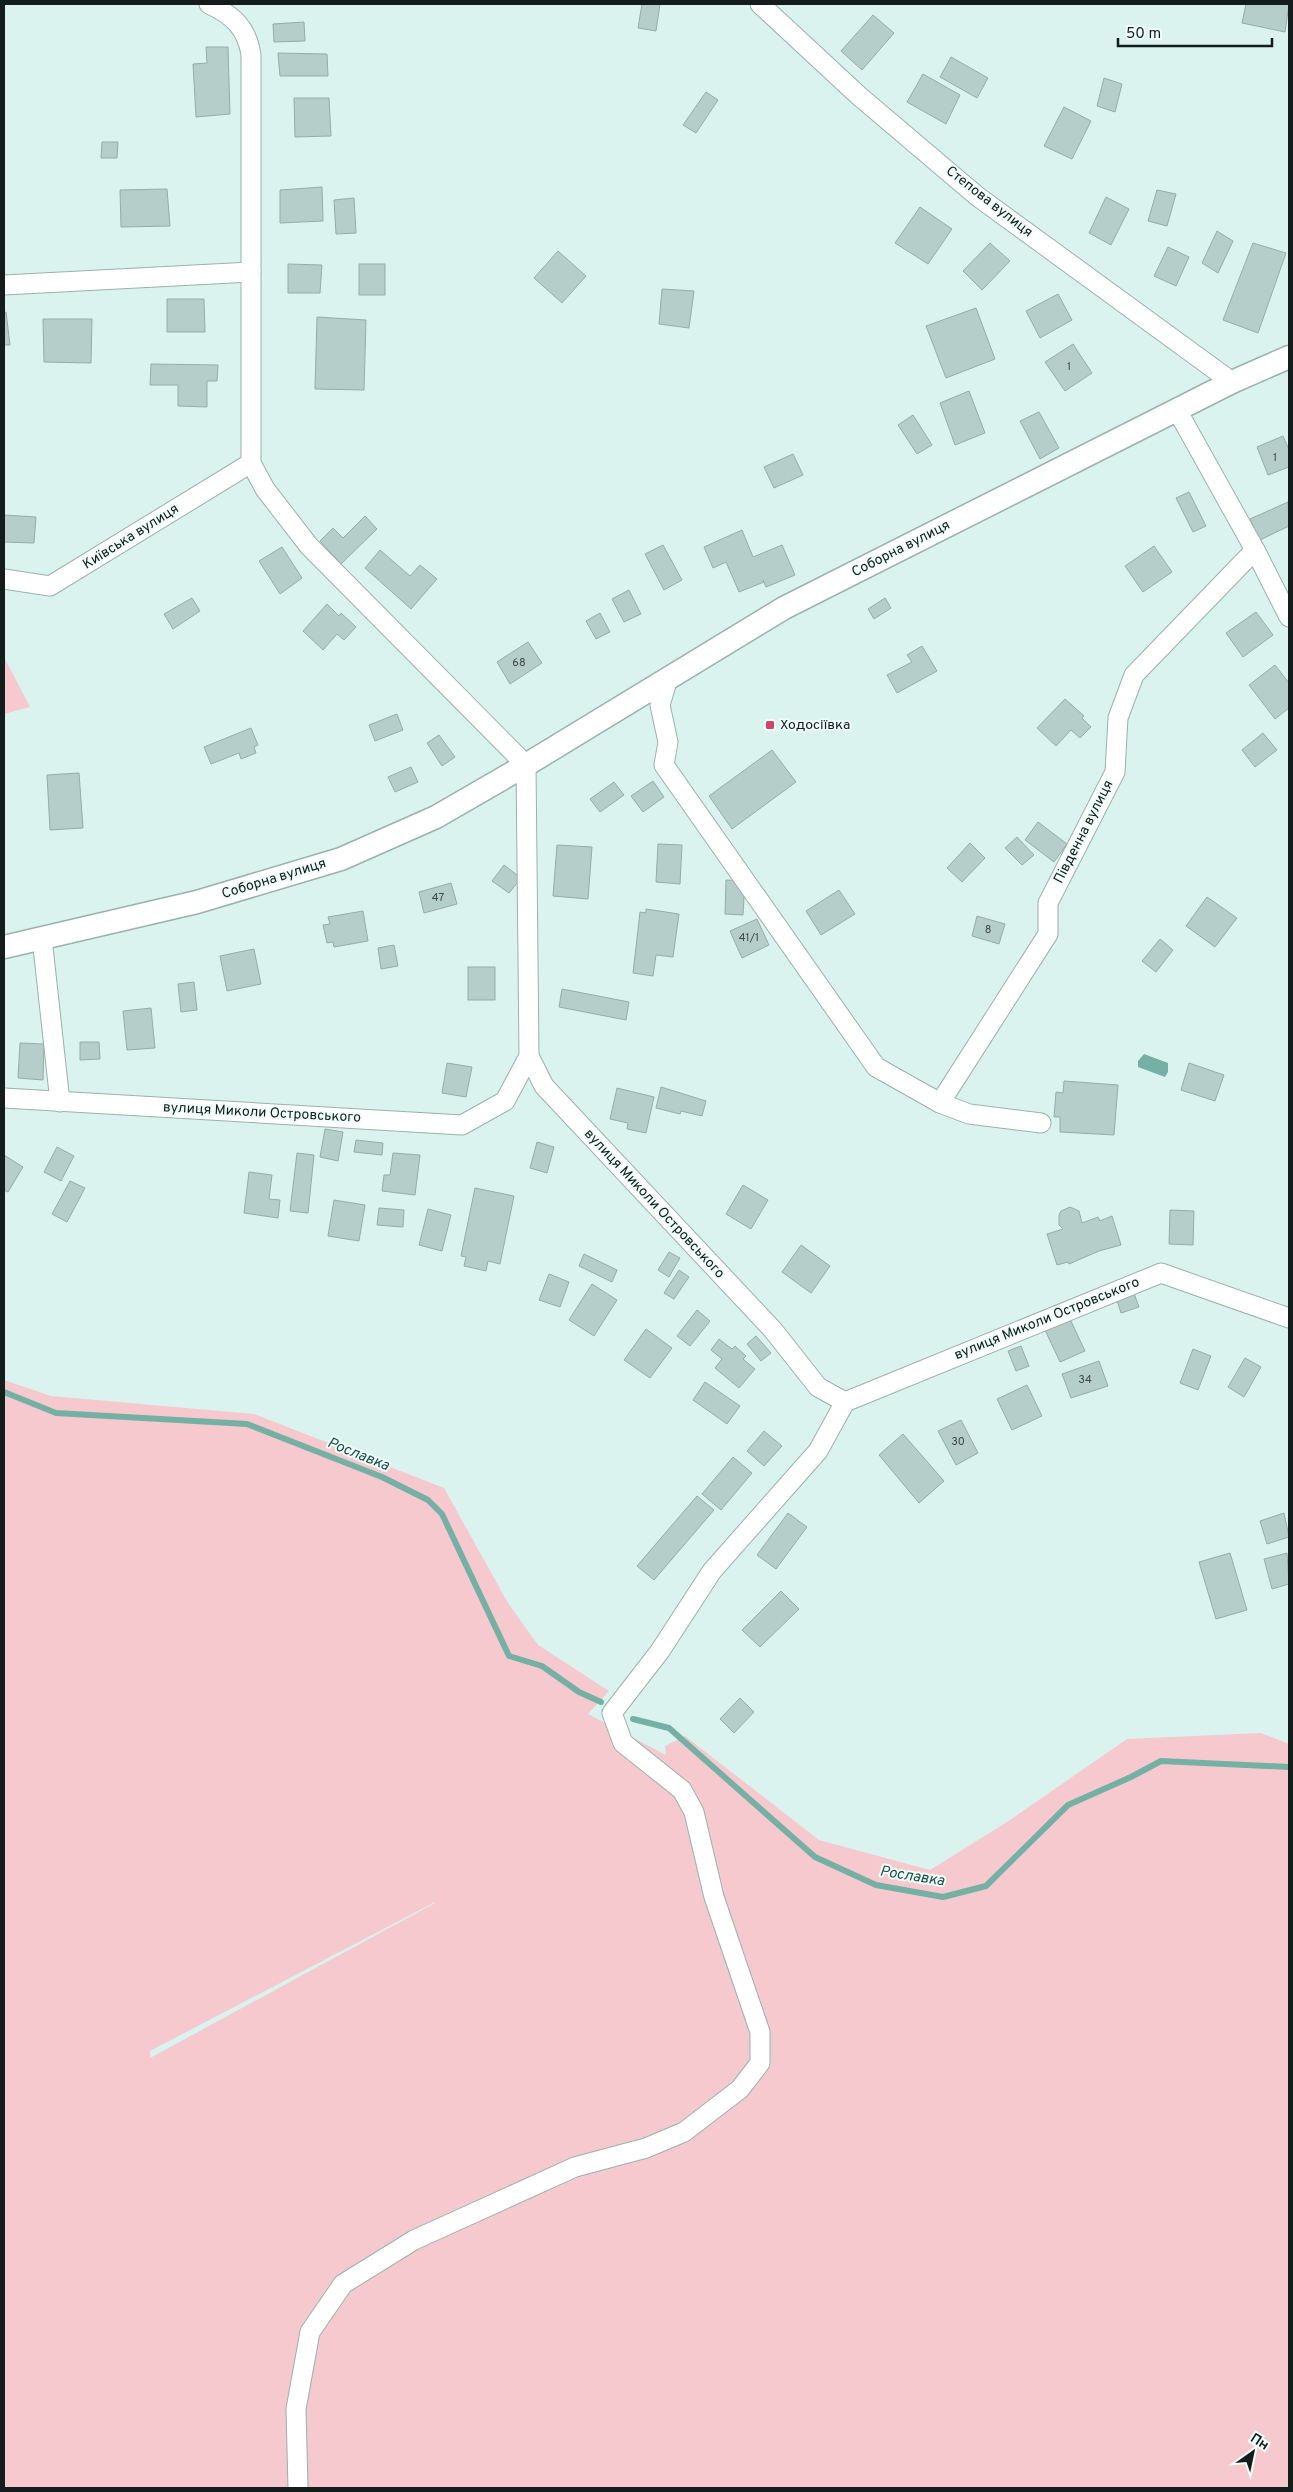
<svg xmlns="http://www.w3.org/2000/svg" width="1293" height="2492" font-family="Overpass,sans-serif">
	<rect width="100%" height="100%" fill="#daf3ee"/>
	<g fill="#f6c9ce" fill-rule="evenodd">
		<polygon points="4,657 30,707 4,714"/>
		<path d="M 4,1380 L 51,1396 L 254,1414 L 444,1488 L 508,1603 L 538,1645 L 609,1691 L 588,1714 L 666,1755 L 665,1746 L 685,1736 L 819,1840 L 930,1870 L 1007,1822 L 1127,1739 L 1261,1733 L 1289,1744 L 1289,2488 L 4,2488 ZM 435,1902 L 435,1903 L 150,2058 L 150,2051 Z"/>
	</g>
	<polygon fill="#75b0a4" points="1144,1054 1168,1063 1168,1072 1165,1077 1138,1067 1138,1061"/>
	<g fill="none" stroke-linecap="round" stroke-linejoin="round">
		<g stroke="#75b0a4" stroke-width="6">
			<polyline points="4,1392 56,1413 247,1424 382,1477 428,1500 442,1514 509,1656 542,1666 579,1692 601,1702"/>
			<polyline points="633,1719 669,1728 815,1857 876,1885 943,1897 986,1886 1068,1805 1131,1777 1161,1761 1289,1767"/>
		</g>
	</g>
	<g fill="#b6cec9" stroke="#95ada8">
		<polygon points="642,4 660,4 656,31 638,28"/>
		<polygon points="1246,4 1289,4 1285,32 1242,23"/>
		<polygon points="873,15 894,33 862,70 841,51"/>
		<polygon points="304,22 305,41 274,42 273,24"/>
		<polygon points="206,47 228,47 230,114 196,117 193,64 207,63"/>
		<polygon points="278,53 327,54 328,76 280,76"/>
		<polygon points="951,57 988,78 977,98 940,77"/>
		<polygon points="923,74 960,95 946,124 907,102"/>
		<polygon points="1104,78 1122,84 1115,112 1097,106"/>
		<polygon points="706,92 718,100 696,133 683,125"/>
		<polygon points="294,98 329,98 331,136 295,137"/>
		<polygon points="1064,107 1091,121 1072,159 1044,146"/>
		<polygon points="102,142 118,142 117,158 101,158"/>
		<polygon points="322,187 323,221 280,223 280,190"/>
		<polygon points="167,189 170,226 121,227 120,190"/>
		<polygon points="1157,190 1176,194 1167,226 1148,221"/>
		<polygon points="1106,197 1129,209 1111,245 1089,233"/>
		<polygon points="354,198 356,233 336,234 334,200"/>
		<polygon points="920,207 952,229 928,264 895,243"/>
		<polygon points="1217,231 1233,241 1218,273 1202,263"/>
		<polygon points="990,243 1010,261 982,290 963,271"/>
		<polygon points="1253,243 1286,253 1258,333 1223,320"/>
		<polygon points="1168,247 1189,257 1176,286 1154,276"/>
		<polygon points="558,251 586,276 562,303 534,278"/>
		<polygon points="288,264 322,265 320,293 288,293"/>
		<rect x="359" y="264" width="26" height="31"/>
		<polygon points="662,289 694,291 689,328 659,324"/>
		<polygon points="1058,294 1072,320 1040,338 1026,311"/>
		<polygon points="167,299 204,299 205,332 167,332"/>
		<polygon points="976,308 995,359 946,378 926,326"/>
		<polygon points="6,312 10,345 4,345 4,313"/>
		<polygon points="317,317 366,320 364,390 315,389"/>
		<polygon points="43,319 92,319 91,363 44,362"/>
		<polygon points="1073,344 1092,373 1065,391 1045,362"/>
		<polygon points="151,364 218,365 217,381 207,381 207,407 178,406 178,385 150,385"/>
		<polygon points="969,391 985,433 955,445 940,403"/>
		<polygon points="1039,412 1059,448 1040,459 1020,421"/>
		<polygon points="913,415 932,445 917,454 898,425"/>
		<polygon points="1283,436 1289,450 1289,467 1268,475 1257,447"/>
		<polygon points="793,454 803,475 774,488 764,467"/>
		<polygon points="1189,492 1206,526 1193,532 1176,498"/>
		<polygon points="1288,502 1289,526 1260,540 1250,519"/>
		<polygon points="4,515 36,517 34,543 4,542"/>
		<polygon points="365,516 377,529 341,564 320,541 333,528 343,538"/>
		<polygon points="742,530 753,557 782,545 795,575 766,587 763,580 764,582 739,592 726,562 713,568 704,547"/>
		<polygon points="663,545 682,580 664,590 645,554"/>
		<polygon points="1154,546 1172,572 1143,592 1125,566"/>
		<polygon points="282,547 302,578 280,594 259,561"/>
		<polygon points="380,550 410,576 420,565 437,579 411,609 365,568"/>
		<polygon points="629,590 641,614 624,622 612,599"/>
		<polygon points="192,598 200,611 173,629 164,614"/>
		<polygon points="885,598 891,608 874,619 868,609"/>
		<polygon points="327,604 339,616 341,613 356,627 344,640 337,634 323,650 303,631"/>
		<polygon points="1256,612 1273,635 1243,657 1226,633"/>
		<polygon points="600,613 610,632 596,639 586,621"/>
		<polygon points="528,642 542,663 510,684 497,662"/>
		<polygon points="922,646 937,671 897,693 887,675 912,662 907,655"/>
		<polygon points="1275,665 1289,683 1289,708 1275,719 1249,685"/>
		<polygon points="1065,699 1084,716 1082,718 1091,727 1080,738 1071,730 1056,746 1037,728"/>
		<polygon points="397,714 403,730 375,741 369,725"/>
		<polygon points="251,728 258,745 254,747 256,753 241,759 239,753 211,764 204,747"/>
		<polygon points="1263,733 1277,750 1255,767 1242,750"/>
		<polygon points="439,735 455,757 442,766 427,743"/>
		<polygon points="772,750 796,782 732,829 709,796"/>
		<polygon points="411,767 418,782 395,792 388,777"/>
		<polygon points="79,773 83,828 50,830 47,775"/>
		<polygon points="653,781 664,797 643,812 631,796"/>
		<polygon points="614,782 624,795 600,812 590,799"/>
		<polygon points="1038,822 1067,844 1054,862 1025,840"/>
		<polygon points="1017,837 1034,855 1022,865 1005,848"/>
		<polygon points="970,843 985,858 962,882 947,868"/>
		<polygon points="658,844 682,845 680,884 656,882"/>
		<polygon points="557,845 592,847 588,899 553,896"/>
		<polygon points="504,865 521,878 509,893 492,881"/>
		<polygon points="726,880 745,881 743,915 725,914"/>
		<polygon points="451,883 457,904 424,913 419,892"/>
		<polygon points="839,890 855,914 821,935 806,911"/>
		<polygon points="1207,897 1237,918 1215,947 1186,926"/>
		<polygon points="646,909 679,914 673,957 656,955 653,976 633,973 640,912 646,913"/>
		<polygon points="363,911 368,941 334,947 333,942 327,943 323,925 330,924 328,917"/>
		<polygon points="977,916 1005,924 999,944 972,936"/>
		<polygon points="757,919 769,945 742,958 730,931"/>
		<polygon points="1160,939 1173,950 1156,972 1142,961"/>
		<polygon points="394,945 398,966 381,969 378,948"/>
		<polygon points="254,949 261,984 227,991 220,956"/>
		<rect x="468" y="967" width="27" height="33"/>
		<polygon points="194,982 197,1010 181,1012 178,984"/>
		<polygon points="562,989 629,1002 626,1020 559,1007"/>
		<polygon points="151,1008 155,1048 127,1050 123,1011"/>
		<polygon points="80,1042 99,1042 100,1059 80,1060"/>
		<polygon points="20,1043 44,1044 43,1080 18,1078"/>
		<polygon points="447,1063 472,1067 466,1097 442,1093"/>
		<polygon points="1189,1063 1224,1075 1215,1101 1181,1090"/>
		<polygon points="1064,1081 1118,1085 1114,1135 1060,1132 1060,1117 1054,1117 1056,1092 1063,1093"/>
		<polygon points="661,1087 706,1101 702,1116 681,1111 680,1114 656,1108"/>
		<polygon points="617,1088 654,1097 646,1133 627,1129 628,1123 610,1119"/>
		<polygon points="325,1129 343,1132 338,1161 320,1157"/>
		<polygon points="356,1140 383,1143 382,1155 354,1152"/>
		<polygon points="537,1142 554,1147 547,1173 530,1168"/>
		<polygon points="57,1147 74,1156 61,1181 44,1172"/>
		<polygon points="297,1153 314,1155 308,1213 290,1211"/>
		<polygon points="393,1153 420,1155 415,1195 382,1191 384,1175 390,1175"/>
		<polygon points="4,1155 23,1167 8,1192 4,1190"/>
		<polygon points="249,1172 272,1175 269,1199 280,1200 278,1218 244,1213"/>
		<polygon points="70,1181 85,1188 67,1222 52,1214"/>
		<polygon points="743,1185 768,1200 751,1229 726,1214"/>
		<polygon points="475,1188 514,1196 500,1264 488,1261 486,1271 464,1266 466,1257 461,1256"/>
		<polygon points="334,1200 365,1205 359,1241 328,1236"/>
		<polygon points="1070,1207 1079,1211 1082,1223 1098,1217 1100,1221 1112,1216 1121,1245 1099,1251 1069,1264 1068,1262 1057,1265 1047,1234 1063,1229 1059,1225 1059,1215 1061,1211"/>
		<polygon points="379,1208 404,1210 403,1227 377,1225"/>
		<polygon points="428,1209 451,1215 442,1251 419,1245"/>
		<polygon points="1170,1210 1194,1211 1193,1245 1169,1244"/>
		<polygon points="801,1245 830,1266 811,1293 782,1272"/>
		<polygon points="669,1252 680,1258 669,1277 658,1270"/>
		<polygon points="584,1254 617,1270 612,1282 579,1266"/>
		<polygon points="679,1270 689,1277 674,1299 664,1293"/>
		<polygon points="549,1274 569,1282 560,1307 539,1300"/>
		<polygon points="592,1284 617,1300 594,1336 569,1320"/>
		<polygon points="1132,1288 1139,1307 1121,1313 1115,1294"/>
		<polygon points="697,1310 710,1321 690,1346 677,1336"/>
		<polygon points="1070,1319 1085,1351 1060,1362 1045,1330"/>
		<polygon points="646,1329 672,1348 650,1378 624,1360"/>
		<polygon points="756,1336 771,1353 761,1361 747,1344"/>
		<polygon points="719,1339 732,1349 735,1346 746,1356 743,1359 755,1369 739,1388 715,1368 722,1359 711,1350"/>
		<polygon points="1021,1346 1029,1366 1016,1371 1008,1351"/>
		<polygon points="1193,1349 1211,1356 1198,1390 1180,1383"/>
		<polygon points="1245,1358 1261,1367 1244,1397 1228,1387"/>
		<polygon points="1099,1361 1108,1386 1071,1398 1062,1374"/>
		<polygon points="705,1382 740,1406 727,1424 693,1400"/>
		<polygon points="1027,1385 1042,1416 1012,1430 997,1399"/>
		<polygon points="961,1420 978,1453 956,1465 938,1431"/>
		<polygon points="764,1431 782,1446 764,1466 747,1451"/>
		<polygon points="903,1434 944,1481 919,1503 879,1455"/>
		<polygon points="733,1457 752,1473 721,1510 702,1494"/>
		<polygon points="697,1496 714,1510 654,1580 637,1566"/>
		<polygon points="788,1513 807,1527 776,1569 757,1555"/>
		<polygon points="1284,1513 1289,1537 1267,1544 1260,1521"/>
		<polygon points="1230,1553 1247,1610 1216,1619 1199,1562"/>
		<polygon points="1287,1553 1289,1584 1272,1589 1264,1559"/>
		<polygon points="781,1591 799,1609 760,1647 742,1630"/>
		<polygon points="740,1698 754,1712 734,1733 720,1719"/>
	</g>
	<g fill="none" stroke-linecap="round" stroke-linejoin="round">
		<g stroke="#9ab2ac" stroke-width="21">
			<g id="minor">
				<path d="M 209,4 C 233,15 247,28 251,55 L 251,463 L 265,489 L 309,546 L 526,765 L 529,1056"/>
				<polyline points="760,4 858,95 977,196 1232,382"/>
				<polyline points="4,285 251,272"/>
				<polyline points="1177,410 1255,550 1289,617"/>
				<polyline points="4,579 50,586 251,463"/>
				<polyline points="668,678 660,705 668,742 664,765 876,1067 940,1103 969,1114 1041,1123"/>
				<polyline points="42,938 60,1102"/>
				<polyline points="4,1098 462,1125 505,1101 529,1056 544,1086 773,1330 818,1387 845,1402 1161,1273 1289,1318"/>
				<polyline points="940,1103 1048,934 1048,903 1115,772 1118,718 1134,675 1255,550"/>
				<polyline points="298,2488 296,2409 310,2332 343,2284 414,2240 575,2167 646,2148 684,2132 740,2089 760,2063 760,2032 714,1897 694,1812 682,1790 623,1743 612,1713 660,1651 712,1571 818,1451 845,1402"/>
			</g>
		</g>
		<g stroke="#9ab2ac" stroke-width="25">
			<polyline id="tertiary" points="4,947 197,902 341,859 436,817 526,765 784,608 1232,382 1289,357"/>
		</g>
		<use href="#minor" stroke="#fff" stroke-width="19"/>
		<use href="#tertiary" stroke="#fff" stroke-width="22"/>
	</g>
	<rect fill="#d34466" stroke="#effefb" stroke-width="2" x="765" y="720" width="10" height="10" rx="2.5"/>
	<g text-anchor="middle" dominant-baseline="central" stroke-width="4" stroke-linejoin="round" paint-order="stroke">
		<g font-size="11" fill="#3c4946">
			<text x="1069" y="367">1</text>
			<text x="1275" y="458">1</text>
			<text x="519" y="663">68</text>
			<text x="438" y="898">47</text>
			<text x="988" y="930">8</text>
			<text x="749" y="938">41/1</text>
			<text x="1085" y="1380">34</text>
			<text x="958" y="1442">30</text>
		</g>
		<g font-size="14" fill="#141d1b" stroke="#effefb">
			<text transform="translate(989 202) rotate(38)">Степова вулиця</text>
			<text transform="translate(131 537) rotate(-32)">Київська вулиця</text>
			<text transform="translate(901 549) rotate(-27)">Соборна вулиця</text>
			<text transform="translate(1084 832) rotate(-63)">Південна вулиця</text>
			<text transform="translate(274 879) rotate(-17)">Соборна вулиця</text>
			<text transform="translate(262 1113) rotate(3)">вулиця Миколи Островського</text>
			<text transform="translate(654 1204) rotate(47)">вулиця Миколи Островського</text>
			<text transform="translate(1047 1319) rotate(-22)">вулиця Миколи Островського</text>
		</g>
		<g font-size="14" fill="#141d1b" stroke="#effefb" text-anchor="start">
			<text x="780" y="725">Ходосіївка</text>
		</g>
		<g font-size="15" font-style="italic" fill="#1a4e45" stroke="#effefb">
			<text transform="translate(358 1455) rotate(22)">Рославка</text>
			<text transform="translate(912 1877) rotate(9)">Рославка</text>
		</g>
	</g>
	<rect width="1293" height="2492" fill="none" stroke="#141d1b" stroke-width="10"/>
	<g transform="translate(1253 2452) rotate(33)" stroke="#effefb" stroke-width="4" paint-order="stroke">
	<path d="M0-4L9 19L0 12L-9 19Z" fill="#141d1b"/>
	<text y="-8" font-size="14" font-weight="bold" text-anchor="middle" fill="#141d1b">Пн</text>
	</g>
	<path d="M1118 38v8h154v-8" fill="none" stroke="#141d1b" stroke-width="2.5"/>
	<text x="1126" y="38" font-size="15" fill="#141d1b" stroke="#effefb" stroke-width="4" paint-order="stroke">50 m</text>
</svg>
